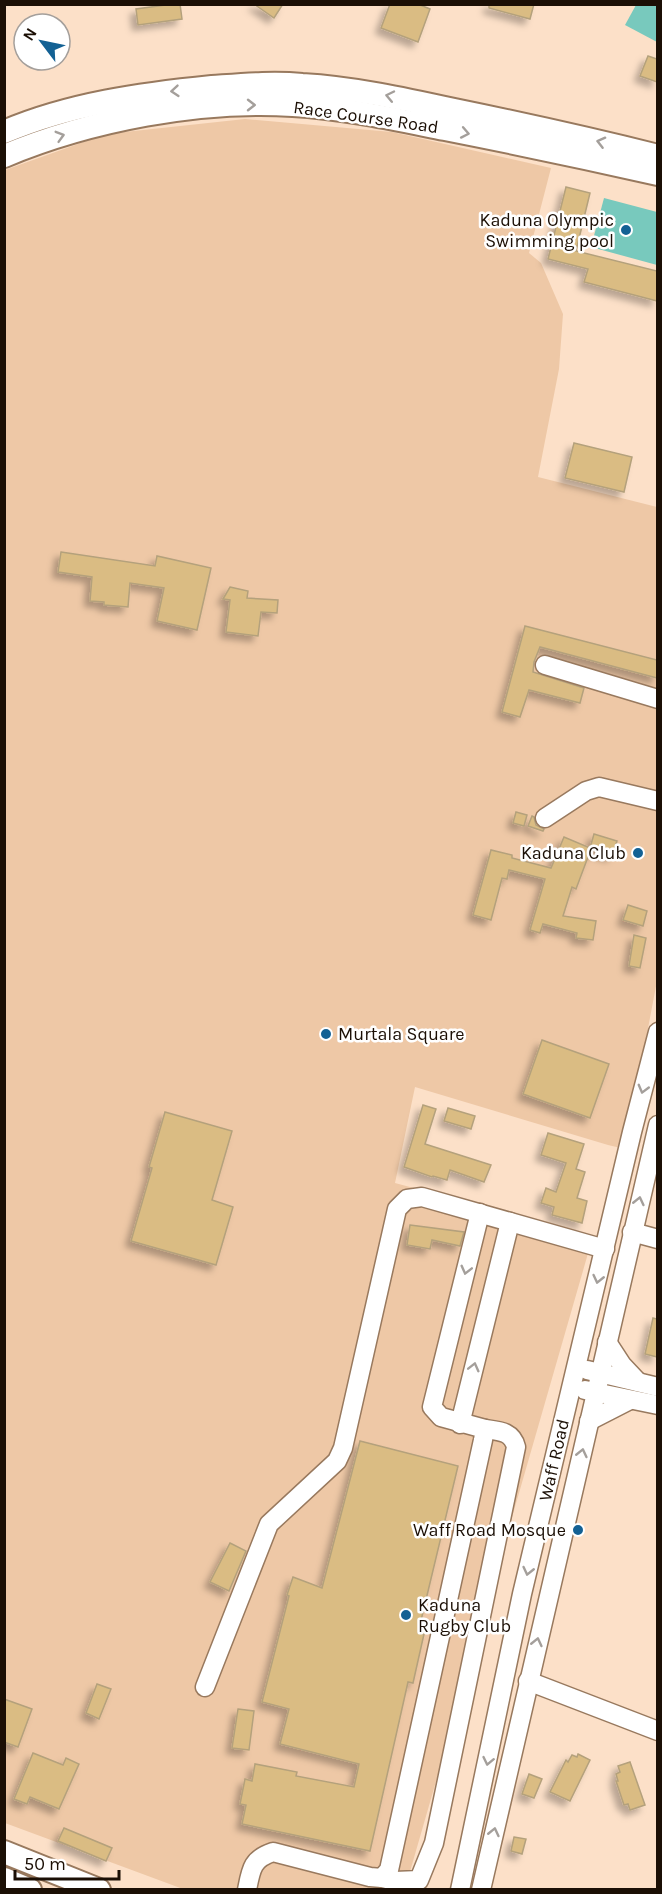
<svg xmlns="http://www.w3.org/2000/svg" width="662" height="1894" font-family="Karla,sans-serif">
	<defs>
		<filter id="shadow"><feDropShadow dx="-5.5" dy="5.5" stdDeviation="3" flood-color="#0004"/></filter>
	</defs>
	<rect width="100%" height="100%" fill="#fce0c8"/>
	<polygon fill="#eec8a6" points="245,119 392,132 551,168 529,253 541,263 563,314 559,369 538,477 657,507 657,981 625,1149 608,1145 415,1087 395,1183 593,1236 405,1889 183,1889 5,1823 5,170 106,134"/>
	<g fill="#78c9bd">
		<polygon points="636,5 657,5 657,42 625,25"/>
		<polygon points="604,198 657,212 657,265 591,247"/>
	</g>
	<g fill="#dabc83" stroke="#b4a17c" stroke-width="1.5" filter="url(#shadow)">
		<polygon points="173,4 180,4 182,19 138,25 136,9"/>
		<polygon points="254,4 283,4 274,18"/>
		<polygon points="390,4 418,4 430,9 418,42 381,28"/>
		<polygon points="489,4 534,4 530,19 489,8"/>
		<polygon points="648,56 657,59 657,82 640,76"/>
		<polygon points="566,187 590,193 576,251 657,271 657,301 584,282 588,269 548,259"/>
		<polygon points="574,443 632,457 624,492 565,478"/>
		<polygon points="61,552 155,566 157,556 211,568 197,630 157,621 164,588 130,583 128,607 104,605 104,602 90,601 92,577 58,572"/>
		<polygon points="230,587 248,591 247,598 278,600 277,613 261,612 258,636 226,632 230,600 223,599"/>
		<polygon points="525,626 657,660 657,678 540,647 534,662 533,672 584,688 580,703 529,690 520,717 502,712"/>
		<polygon points="516,812 527,815 524,826 513,823"/>
		<polygon points="532,816 534,817 536,825 544,829 543,831 528,826"/>
		<polygon points="594,834 617,841 612,856 591,849 576,889 572,887 563,916 596,921 593,940 576,938 577,933 543,924 540,933 530,930 545,879 509,870 507,879 502,878 491,920 473,915 491,850 512,855 512,858 551,868 564,837 590,848"/>
		<polygon points="628,905 647,911 643,926 623,920"/>
		<polygon points="634,935 646,938 640,968 629,966"/>
		<polygon points="542,1040 609,1064 590,1118 523,1094"/>
		<polygon points="423,1105 436,1109 425,1144 491,1165 484,1182 450,1170 447,1180 433,1176 432,1177 404,1167"/>
		<polygon points="448,1108 475,1116 471,1129 444,1121"/>
		<polygon points="165,1112 232,1131 212,1200 233,1207 216,1265 131,1241 152,1168 149,1167"/>
		<polygon points="548,1133 584,1144 576,1169 585,1172 577,1198 587,1201 582,1223 552,1215 554,1207 541,1203 546,1188 556,1192 566,1163 541,1155"/>
		<polygon points="410,1225 464,1232 460,1246 432,1240 430,1249 407,1245"/>
		<polygon points="653,1318 657,1319 657,1357 645,1354"/>
		<polygon points="360,1441 458,1466 418,1633 424,1634 413,1683 408,1682 370,1851 242,1824 246,1805 240,1804 245,1779 252,1781 255,1764 297,1772 296,1776 354,1787 359,1764 280,1744 289,1709 262,1702 289,1596 287,1595 293,1577 322,1588"/>
		<polygon points="230,1543 246,1551 229,1591 210,1582"/>
		<polygon points="97,1684 111,1689 99,1719 86,1713"/>
		<polygon points="4,1699 32,1709 18,1747 4,1742"/>
		<polygon points="238,1709 254,1711 249,1750 232,1748"/>
		<polygon points="33,1753 63,1765 66,1758 79,1764 59,1809 30,1797 27,1804 14,1799"/>
		<polygon points="578,1754 590,1760 570,1801 550,1792 566,1760 568,1762 572,1755 577,1757"/>
		<polygon points="630,1762 645,1805 630,1810 628,1804 624,1805 616,1781 618,1781 616,1774 620,1772 618,1766"/>
		<polygon points="529,1774 542,1779 534,1798 522,1794"/>
		<polygon points="64,1828 112,1848 106,1861 58,1841"/>
		<polygon points="514,1837 526,1839 522,1854 511,1851"/>
	</g>
	<g fill="none" stroke-linecap="round" stroke-linejoin="round">
		<g stroke="#98795e" stroke-width="21">
			<g id="minor">
				<polyline points="545,665 658,699"/>
				<polyline points="545,818 586,791 599,787 658,801"/>
				<polyline points="632,1232 658,1239"/>
				<polyline points="607,1342 622,1365 638,1382"/>
				<polyline points="587,1370 658,1387"/>
				<polyline points="585,1390 658,1405"/>
				<polyline points="589,1421 630,1400"/>
				<polyline points="460,1424 510,1222"/>
				<polyline points="528,1681 658,1731"/>
				<polyline points="205,1687 269,1524 337,1461 343,1448 397,1209 407,1199 422,1197 605,1249"/>
				<path d="M 382,1878 L 395,1881 L 419,1880 L 434,1843 L 516,1447 C 512,1431 499,1431 485,1429"/>
				<path d="M 247,1890 C 251,1869 252,1859 273,1852 L 370,1877 L 382,1878 L 389,1870 L 483,1440 L 485,1429 L 441,1417 L 432,1407 L 480,1213"/>
				<polyline points="460,1890 522,1594 632,1132 658,1032"/>
				<polyline points="481,1890 658,1125"/>
			</g>
		</g>
		<g stroke="#98795e" stroke-width="26">
			<g id="major">
				<path d="M 4,132 C 69,104 142,94 212,87 C 241,85 273,82 302,85 C 354,88 404,99 454,110 C 522,124 590,139 658,156"/>
				<path d="M 4,156 C 90,120 200,99 293,105 C 344,108 394,119 445,129 C 516,143 587,158 658,174"/>
				<polyline points="4,1852 99,1890"/>
				<polyline points="4,1879 30,1890"/>
			</g>
		</g>
		<use href="#minor" stroke="#fff" stroke-width="18"/>
		<use href="#major" stroke="#fff" stroke-width="22"/>
	</g>
	<defs><path id="oneway-chevron" d="M-2-3.5L2.5 0L-2 3.5" fill="none" stroke-width="1.6" stroke-linecap="round" stroke-linejoin="round" transform="scale(1.5)"/></defs>
	<g stroke="#a49f9b">
		<use href="#oneway-chevron" transform="translate(175 91) rotate(175)"/>
		<use href="#oneway-chevron" transform="translate(390 96) rotate(-168)"/>
		<use href="#oneway-chevron" transform="translate(251 105)"/>
		<use href="#oneway-chevron" transform="translate(465 133) rotate(11)"/>
		<use href="#oneway-chevron" transform="translate(60 136) rotate(-16)"/>
		<use href="#oneway-chevron" transform="translate(601 142) rotate(-166)"/>
		<use href="#oneway-chevron" transform="translate(643 1089) rotate(105)"/>
		<use href="#oneway-chevron" transform="translate(639 1201) rotate(-77)"/>
		<use href="#oneway-chevron" transform="translate(466 1270) rotate(104)"/>
		<use href="#oneway-chevron" transform="translate(598 1279) rotate(103)"/>
		<use href="#oneway-chevron" transform="translate(474 1367) rotate(-76)"/>
		<use href="#oneway-chevron" transform="translate(582 1453) rotate(-77)"/>
		<use href="#oneway-chevron" transform="translate(528 1571) rotate(103)"/>
		<use href="#oneway-chevron" transform="translate(537 1642) rotate(-77)"/>
		<use href="#oneway-chevron" transform="translate(488 1761) rotate(102)"/>
		<use href="#oneway-chevron" transform="translate(494 1832) rotate(-77)"/>
	</g>
	<g fill="#136194" stroke="#fff" stroke-width="2">
		<circle cx="626" cy="230" r="6"/>
		<circle cx="638" cy="853" r="6"/>
		<circle cx="326" cy="1034" r="6"/>
		<circle cx="578" cy="1530" r="6"/>
		<circle cx="406" cy="1615" r="6"/>
	</g>
	<g text-anchor="middle" dominant-baseline="central" stroke-width="5" stroke-linejoin="round" paint-order="stroke">
		<g font-size="18" fill="#1b0f05" stroke="#fff">
			<text transform="translate(366 117) rotate(8)">Race Course Road</text>
			<text transform="translate(554 1460) rotate(-77)">Waff Road</text>
		</g>
		<g font-size="18" fill="#1b0f05" stroke="#fff" text-anchor="end">
			<text x="614" y="220">Kaduna Olympic<tspan x="614" dy="21">Swimming pool</tspan></text>
			<text x="626" y="853">Kaduna Club</text>
			<text x="338" y="1034" text-anchor="start">Murtala Square</text>
			<text x="566" y="1530">Waff Road Mosque</text>
			<text x="418" y="1605" text-anchor="start">Kaduna<tspan x="418" dy="21">Rugby Club</tspan></text>
		</g>
	</g>
	<rect width="662" height="1894" fill="none" stroke="#1b0f05" stroke-width="12"/>
	<g transform="translate(42 42) rotate(302)"><circle r="28" fill="#ffffff" stroke="#a49f9b" stroke-width="1.5"/>
	<path d="M0-4.5L10 22L0 15L-10 22Z" fill="#136194"/>
	<text y="-9" font-size="16" font-weight="bold" text-anchor="middle" fill="#1b0f05">N</text>
	</g>
	<path d="M15 1870v9h104v-9" fill="none" stroke="#1b0f05" stroke-width="3"/>
	<text x="24" y="1870" font-size="18" fill="#1b0f05" stroke="#ffffff" stroke-width="4.5" paint-order="stroke">50 m</text>
</svg>
